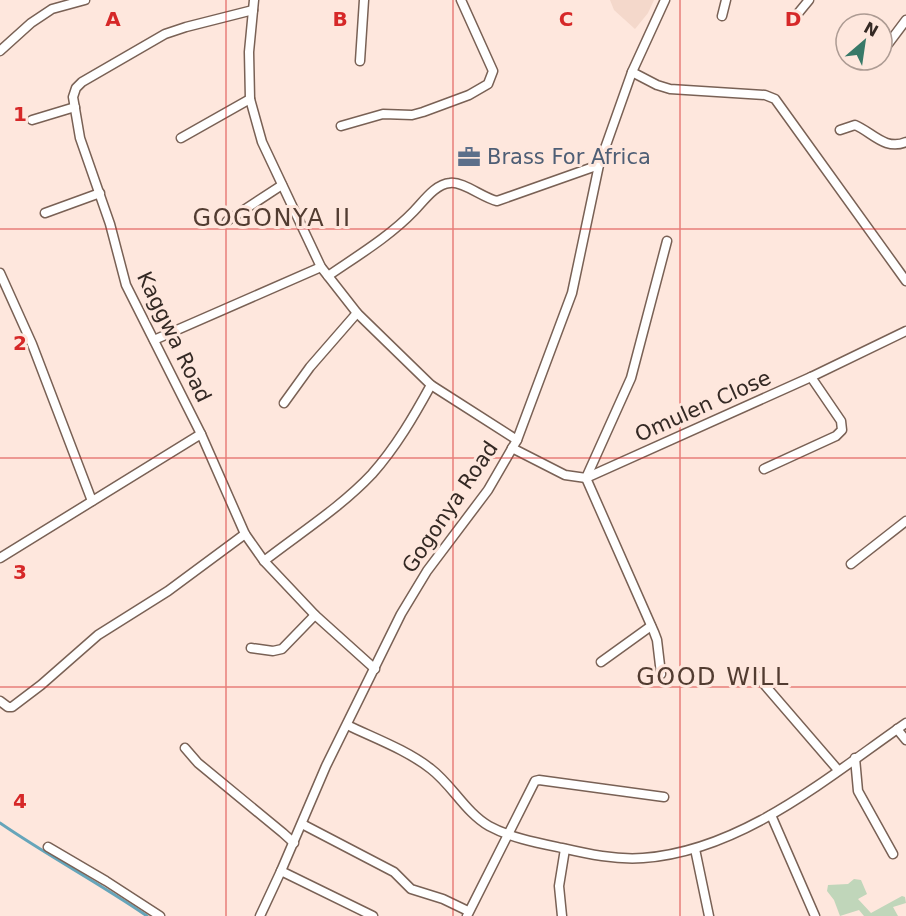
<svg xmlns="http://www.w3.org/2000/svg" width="906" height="916" font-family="'DejaVu Sans',sans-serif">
	<rect width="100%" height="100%" fill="#fee7dd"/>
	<polygon fill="#f4d8cb" points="610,0 654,0 648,13 635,29 614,10"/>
	<polygon fill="#c0d6ba" points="854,879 861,880 867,894 858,899 871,913 902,896 905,897 906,903 893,907 898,916 864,916 859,910 840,916 834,900 827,891 828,885 848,884"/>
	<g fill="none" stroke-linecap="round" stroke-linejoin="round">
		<path stroke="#66a5ba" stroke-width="3" d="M 0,823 C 48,856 99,883 147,916"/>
		<g stroke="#796155" stroke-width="11">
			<g id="minor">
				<polyline points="254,0 249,52 250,99 262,142 321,267 357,313 431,385 517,440"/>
				<polyline points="253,10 186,27 165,34 82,82 76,88 73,97 80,138 110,224 126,285 201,434 245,534 264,561 315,615 375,669"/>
				<polyline points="722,16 726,0"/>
				<polyline points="795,17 809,0"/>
				<polyline points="885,48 906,20"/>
				<polyline points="0,51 31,23 52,9 85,0"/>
				<polyline points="360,61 364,0"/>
				<polyline points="632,72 657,85 670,89 765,95 775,99 906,281"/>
				<polyline points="32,120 75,107"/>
				<polyline points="341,126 383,114 412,115 423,112 469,95 488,84 493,71 461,0"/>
				<path d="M 840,130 L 855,125 C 872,132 885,151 906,142"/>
				<polyline points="181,138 250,99"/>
				<polyline points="45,213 100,193"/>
				<polyline points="227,221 282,185"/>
				<polyline points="0,273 32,344 92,501"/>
				<path d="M 328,276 C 357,256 389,237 414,211 C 423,202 435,184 450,183 C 463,181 483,198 497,201 L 599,165"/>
				<polyline points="154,340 321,267"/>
				<polyline points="284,403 310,367 357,313"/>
				<polyline points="512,448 565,475 586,478 811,377 906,331"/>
				<polyline points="764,469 836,436 842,430 841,421 811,377"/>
				<polyline points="0,558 201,434"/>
				<path d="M 264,561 C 300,533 341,507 372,474 C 396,447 414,416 431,385"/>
				<polyline points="851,564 906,521"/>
				<polyline points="251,648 273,651 282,649 315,615"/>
				<polyline points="601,662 651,626"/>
				<polyline points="661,674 657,640 654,632 586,478 631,378 667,241"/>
				<polyline points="757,676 838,770"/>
				<polyline points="0,701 8,707 12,707 41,685 98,635 168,591 245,534"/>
				<path d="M 347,725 C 374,738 407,750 431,769 C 452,785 466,813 489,826 C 511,838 538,843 562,848 C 588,854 616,860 643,858 C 742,851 828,777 906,723"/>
				<polyline points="897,729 906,740"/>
				<polyline points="185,748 198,763 283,833 294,843"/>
				<polyline points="855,758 858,791 893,854"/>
				<polyline points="771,815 815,916"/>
				<polyline points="302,824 394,872 411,889 443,899 468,911"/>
				<polyline points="48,847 106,881 160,916"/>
				<polyline points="695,849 709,916"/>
				<polyline points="281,871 373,916"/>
				<polyline points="260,916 281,871 326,766 401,614 427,571 488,490 517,440 572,293 599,165 632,72 665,0"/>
				<polyline points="467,916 535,781 539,780 664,797"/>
				<polyline points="562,916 559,886 565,849"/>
			</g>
		</g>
		<use href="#minor" stroke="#fff" stroke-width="8"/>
	</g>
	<path fill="none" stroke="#d62828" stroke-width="1.5" stroke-opacity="0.55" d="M 226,0 L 226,916M 453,0 L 453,916M 680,0 L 680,916M 0,229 L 906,229M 0,458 L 906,458M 0,687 L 906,687"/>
	<defs>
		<g id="office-bare" transform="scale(1.8)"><path d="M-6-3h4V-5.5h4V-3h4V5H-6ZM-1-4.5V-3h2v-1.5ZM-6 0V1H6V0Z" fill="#5c6f8a" stroke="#fee7dd" stroke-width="2.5" paint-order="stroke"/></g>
	</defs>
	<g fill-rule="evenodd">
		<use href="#office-bare" x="469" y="157"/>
	</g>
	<g text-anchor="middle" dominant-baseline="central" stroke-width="6" stroke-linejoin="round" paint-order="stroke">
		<g font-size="21" fill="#4e5e75" stroke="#fee7dd" text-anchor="start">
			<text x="487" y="157">Brass For Africa</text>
		</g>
		<g font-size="21" fill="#342924" stroke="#fee7dd">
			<text transform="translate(174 337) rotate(64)">Kaggwa Road</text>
			<text transform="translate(703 406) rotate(-24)">Omulen Close</text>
			<text transform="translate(450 507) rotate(-56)">Gogonya Road</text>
		</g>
		<g font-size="24" letter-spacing="1.5" fill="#523c31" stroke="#fee7dd">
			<text x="272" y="218">GOGONYA II</text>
			<text x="713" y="677">GOOD WILL</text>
		</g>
	</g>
	<g font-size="20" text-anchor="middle" font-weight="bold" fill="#d62828" stroke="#fee7dd" stroke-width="6" stroke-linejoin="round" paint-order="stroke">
		<text x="113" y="26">A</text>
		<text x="340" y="26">B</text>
		<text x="566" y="26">C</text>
		<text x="793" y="26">D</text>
		<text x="20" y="121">1</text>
		<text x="20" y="350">2</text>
		<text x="20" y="579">3</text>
		<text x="20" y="808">4</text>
	</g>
	<g transform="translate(864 42) rotate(29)"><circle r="28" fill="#fee7dd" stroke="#ad9b93" stroke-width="1.5"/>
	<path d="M0-4.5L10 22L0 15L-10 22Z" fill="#387968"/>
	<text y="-9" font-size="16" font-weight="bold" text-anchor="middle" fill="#342924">N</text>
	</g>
</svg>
